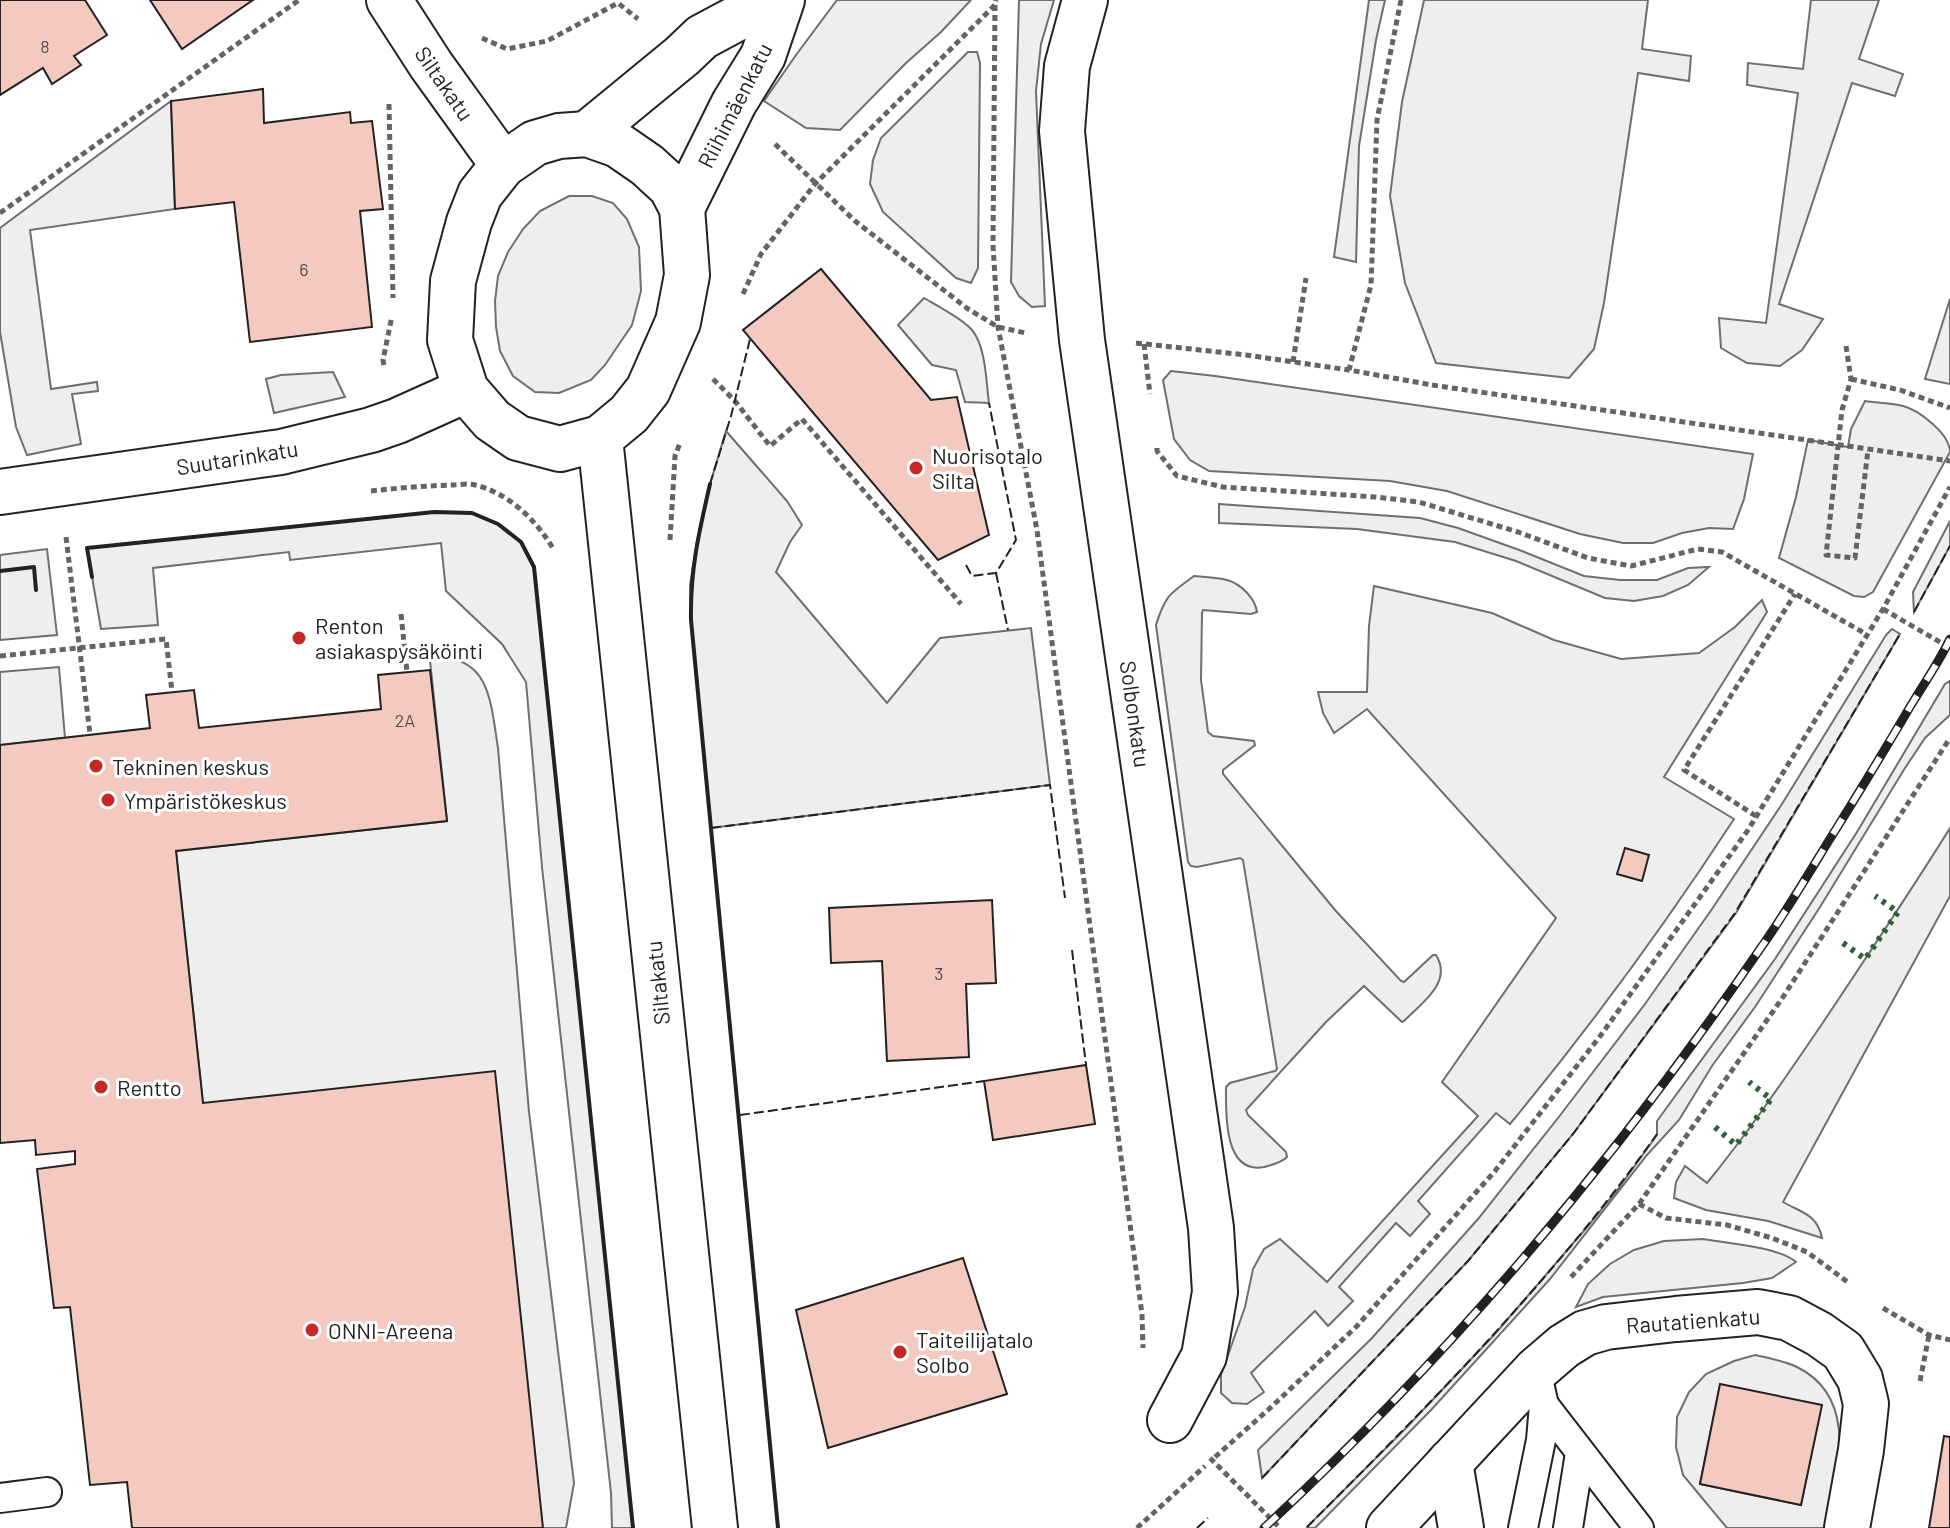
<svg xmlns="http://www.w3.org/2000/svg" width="1950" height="1528" font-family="Barlow,sans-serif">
	<rect width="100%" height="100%" fill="#fff"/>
	<g fill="#eee" stroke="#6f6f6f" stroke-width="2" fill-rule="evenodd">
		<polygon points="837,0 971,0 941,32 906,63 840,130 806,128 764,101 796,55"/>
		<polygon points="1019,0 1054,0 1041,44 1036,91 1045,306 1032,307 1019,296 1011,282"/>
		<polygon points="1369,0 1385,0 1376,40 1359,146 1356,262 1334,257"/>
		<polygon points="1424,0 1648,0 1642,49 1691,56 1689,81 1638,73 1604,303 1594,349 1569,378 1436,363 1405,283 1390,196 1402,102"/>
		<polygon points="1811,0 1879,0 1859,59 1903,74 1895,96 1852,83 1779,304 1823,319 1802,350 1780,366 1747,363 1721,348 1719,318 1766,323 1798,93 1747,85 1748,63 1803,69"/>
		<polygon points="968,52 977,52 980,63 978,268 971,283 956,278 883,212 870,184 873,160 881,138"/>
		<polygon points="171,101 175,209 30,230 51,389 97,382 98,391 72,394 81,444 27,455 16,427 0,332 0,228"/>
		<polygon points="569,196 592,196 613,203 627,219 639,247 641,291 632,325 605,365 591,380 559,393 535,392 513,376 500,351 496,327 495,301 498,276 508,252 523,229 540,211"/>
		<path d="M 924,298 C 936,305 963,319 972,330 C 986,347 986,381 989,403 L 965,402 L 956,370 L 932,365 L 898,325 Z"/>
		<polygon points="1950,299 1950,384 1925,379"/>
		<polygon points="1171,371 1215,376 1753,454 1744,499 1733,529 1709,528 1682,533 1653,543 1623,543 1580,534 1447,491 1390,481 1209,471 1190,460 1174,439 1163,380"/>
		<polygon points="333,372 345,397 274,413 266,379 281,375"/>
		<path d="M 1865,401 C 1877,403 1891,403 1903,406 C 1919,410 1950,434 1950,452 L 1873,592 L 1864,597 L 1854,596 L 1779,558 L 1796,497 L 1808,440 L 1848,447 L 1851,429 Z"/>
		<polygon points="726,431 787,501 802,525 790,542 776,572 887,703 940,638 1031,628 1050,785 711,828 691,620 690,585 697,541 710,484"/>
		<polygon points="1219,504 1420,518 1458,528 1522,551 1584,576 1620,580 1657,580 1688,568 1709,567 1688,585 1663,596 1634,601 1605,598 1516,561 1455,542 1357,529 1219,523"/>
		<polygon points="434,512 472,513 498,524 521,542 534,567 633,1528 612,1528 611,1493 542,867 526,682 502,644 446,591 441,543 290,560 289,552 153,568 158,625 101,629 87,548"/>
		<polygon points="1950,521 1950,546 1914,612 1913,592"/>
		<polygon points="47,549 57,635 0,640 0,555"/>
		<path d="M 1194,576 C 1204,577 1217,577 1227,580 C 1241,584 1255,598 1257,612 L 1251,614 L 1203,610 L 1202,613 L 1201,680 L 1208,732 L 1213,736 L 1254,741 L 1255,745 L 1223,770 L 1223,774 L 1335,910 L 1401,981 L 1404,982 L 1433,955 L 1436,955 C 1453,982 1422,1003 1404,1021 L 1402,1022 L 1364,986 L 1326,1022 L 1246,1110 L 1248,1115 L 1286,1152 L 1287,1157 C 1281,1163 1272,1165 1264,1167 C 1223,1175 1226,1111 1226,1087 L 1230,1083 L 1275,1071 L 1277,1069 L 1243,860 L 1240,858 L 1197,867 L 1191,866 L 1188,862 L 1156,625 C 1165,596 1169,594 1194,576 Z"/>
		<path d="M 1374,586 L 1492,613 L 1554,640 L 1621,659 L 1699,653 L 1735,627 L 1762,600 L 1767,612 L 1664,777 L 1734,819 C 1665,925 1591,1026 1510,1124 L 1496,1113 L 1418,1201 L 1430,1214 L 1410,1236 L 1396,1223 L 1339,1287 L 1353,1301 L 1328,1326 L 1315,1311 L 1251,1373 L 1264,1392 L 1247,1404 L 1232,1403 L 1221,1393 L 1221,1375 L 1245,1307 L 1253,1269 L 1264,1249 L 1280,1239 L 1327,1282 L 1478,1116 L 1442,1082 L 1556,918 L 1367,709 L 1334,733 L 1323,713 L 1318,692 L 1367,692 L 1369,626 Z"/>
		<polygon points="1892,629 1900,634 1736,913 1573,1134 1468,1261 1262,1478 1258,1450 1372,1338 1478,1219 1558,1118 1645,1004 1712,909 1782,804 1886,635"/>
		<path d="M 429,651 C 445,656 463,659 475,671 C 492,687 494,725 498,748 L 529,1112 L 574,1483 L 566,1528 L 543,1528 L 203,1103 L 176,851 L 447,821 Z"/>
		<polygon points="59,667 65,738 0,745 0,672"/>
		<polygon points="1950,681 1950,715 1925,738 1905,768 1820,907 1755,1007 1712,1066 1679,1120 1647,1155 1550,1279 1432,1409 1315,1528 1308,1528 1307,1527 1405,1429 1494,1335 1588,1226 1618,1189 1657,1135 1657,1121 1775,959 1857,832 1945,684"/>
		<path d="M 1950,828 L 1950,896 L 1783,1202 C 1802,1213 1817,1214 1822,1238 L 1768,1221 L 1706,1210 L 1674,1198 L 1676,1182 L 1685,1166 L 1707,1183 C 1748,1133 1785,1078 1822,1024 C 1865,959 1909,894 1950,828 Z"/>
		<path d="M 1703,1239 C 1727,1243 1779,1247 1796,1262 L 1772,1278 L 1743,1283 L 1603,1297 L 1576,1307 L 1588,1284 L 1610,1264 L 1634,1250 L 1664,1241 Z"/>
		<path d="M 1755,1355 C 1770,1358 1784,1361 1797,1367 C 1860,1398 1837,1473 1828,1528 L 1727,1528 L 1683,1475 L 1676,1447 L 1677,1417 L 1689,1392 L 1706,1374 L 1734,1361 ZM 1720,1385 L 1821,1405 L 1801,1505 L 1700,1484 Z"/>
	</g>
	<g fill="#f3c9c0" stroke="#222" stroke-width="2">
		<polygon points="0,0 85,0 107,35 74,56 81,65 52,84 43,68 0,95"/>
		<polygon points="150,0 253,0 182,49"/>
		<polygon points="263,89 264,123 350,112 351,123 372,121 383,209 360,211 372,327 250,342 234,202 175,209 171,101"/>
		<polygon points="821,269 931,400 957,397 989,535 938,560 743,330"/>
		<polygon points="430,670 447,821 176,851 203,1103 495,1071 543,1528 132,1528 127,1482 90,1485 70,1307 54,1308 37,1169 75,1164 75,1151 36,1155 35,1140 0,1143 0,745 150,728 146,695 194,690 199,728 381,709 378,675"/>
		<polygon points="1625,848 1649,855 1642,881 1617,874"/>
		<polygon points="992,900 996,983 966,984 969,1057 887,1061 882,961 831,963 829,908"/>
		<polygon points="1086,1065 1095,1124 993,1140 984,1081"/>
		<polygon points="963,1258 1007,1394 828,1448 796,1310"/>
		<polygon points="1720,1384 1822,1405 1801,1505 1700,1484"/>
		<polygon points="1944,1436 1950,1437 1950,1528 1929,1528"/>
	</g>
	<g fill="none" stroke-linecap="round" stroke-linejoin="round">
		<g stroke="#222" stroke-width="32">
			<g id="lane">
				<polyline points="1544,1405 1639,1528"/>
				<polyline points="0,1498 47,1492"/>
				<polyline points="1523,1528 1541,1440 1544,1405 1536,1370"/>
				<polyline points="1568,1528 1580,1453"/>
			</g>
		</g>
		<g stroke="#222" stroke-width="48">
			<g id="street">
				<polyline points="389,0 431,65 503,165"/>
				<polyline points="1085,0 1067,66 1062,131 1082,340 1211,1228 1215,1292 1204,1356 1170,1420"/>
				<polyline points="0,492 281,452 371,430 397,421 466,390"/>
				<polyline points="1450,1462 1461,1528"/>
				<polyline points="1389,1528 1536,1370 1564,1346 1585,1333 1606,1327 1676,1319 1758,1312 1789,1318 1819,1334 1843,1351 1860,1379 1866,1404 1861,1450 1847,1528"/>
			</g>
		</g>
		<g stroke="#222" stroke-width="48">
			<g id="secondary">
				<polygon points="587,134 618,145 647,165 671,187 682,208 687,275 678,322 648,390 629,414 600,438 560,449 518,438 492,420 466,390 450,340 453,281 469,222 480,194 503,165 535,143 559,136"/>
				<polyline points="587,134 682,56 702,37 771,0"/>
				<polyline points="682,208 734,103 763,56 782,0"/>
				<polyline points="600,438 715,1528"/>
			</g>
		</g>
		<g stroke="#646464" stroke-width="5" stroke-dasharray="6 4" stroke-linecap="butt">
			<polyline points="1401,0 1377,120 1371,285 1349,370 1432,385"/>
			<polyline points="995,5 993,245 998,327 1037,530 1142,1314 1143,1348"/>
			<polyline points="482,38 507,49 547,41 618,3 638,19"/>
			<polyline points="389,104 393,298"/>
			<polyline points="775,144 855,221 968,309 998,327 1026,333"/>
			<polyline points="0,213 299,0"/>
			<polyline points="743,294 761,254 815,184 995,5 996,0"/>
			<polyline points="1136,343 1246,355 1349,370"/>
			<polyline points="1144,344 1150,394"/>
			<polyline points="1846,346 1851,379 1842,410 1826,555 1855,558 1868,450"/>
			<polyline points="1293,362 1306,278"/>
			<polyline points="384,365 383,360 392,316"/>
			<polyline points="713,379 735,401 770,446 802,419 961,604"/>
			<polyline points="1851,379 1900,390 1950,408"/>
			<polyline points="1157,448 1157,451 1177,476 1223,487 1376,497 1419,502 1518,532 1588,558 1631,566 1698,549 1722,552 1866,634"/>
			<path d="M 371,491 C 397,488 424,486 451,485 C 458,485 468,483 475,485 C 509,493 537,521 554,550"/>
			<polyline points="66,537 90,734"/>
			<polyline points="670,540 675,456 680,443"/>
			<polyline points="1883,609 1950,648"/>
			<polyline points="401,614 407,672"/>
			<polyline points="0,656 166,639 172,692"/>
			<polyline points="1756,816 1684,770 1795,594"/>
			<polyline points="1639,1204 1666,1218 1727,1225 1772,1238 1807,1252 1849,1283"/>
			<polyline points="1571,1277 1639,1204 1783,997 1950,738"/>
			<polyline points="1883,1308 1929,1335 1950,1340"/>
			<polyline points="1920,1381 1929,1335"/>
			<polyline points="1215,1457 1268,1410 1357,1326 1495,1171 1601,1035 1748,830 1883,609 1950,487"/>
			<polyline points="1210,1458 1280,1528"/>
			<polyline points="1137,1528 1205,1466"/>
		</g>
		<use href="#lane" stroke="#fff" stroke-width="28"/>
		<use href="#street" stroke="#fff" stroke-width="44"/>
		<use href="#secondary" stroke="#fff" stroke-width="44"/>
		<g stroke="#222" stroke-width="9">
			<path id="rail" d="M 1264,1528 C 1451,1355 1616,1159 1760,949 C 1784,915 1806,878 1828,842 C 1855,799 1881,756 1907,712 C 1921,688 1938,664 1950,639"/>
		</g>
		<use href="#rail" stroke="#fff" stroke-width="6" stroke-dasharray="18" stroke-linecap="butt"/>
		<polyline stroke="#646464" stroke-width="5" stroke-dasharray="6 4" stroke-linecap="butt" points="1432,385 1950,461"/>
		<g stroke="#2f5e38" stroke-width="6" stroke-dasharray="4 6" stroke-linecap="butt">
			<polyline points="1843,943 1865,959 1898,912 1875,896"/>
			<polyline points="1715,1127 1736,1145 1771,1099 1749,1082"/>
		</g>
		<g stroke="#222" stroke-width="2" stroke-dasharray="10 4" stroke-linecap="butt">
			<polyline points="710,484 731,416 750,339"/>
			<polyline points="966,565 972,576 996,573 1016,540 989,403"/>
			<polyline points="996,573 1008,630"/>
			<polyline points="1914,612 1950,546"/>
			<polyline points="711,828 1050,785 1065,898"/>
			<polyline points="1072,950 1086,1065"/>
			<polyline points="740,1115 984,1081"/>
			<polyline points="1262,1478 1468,1261 1573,1134 1735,913 1900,634"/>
			<path d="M 1307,1527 C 1431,1403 1555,1278 1657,1134"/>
			<polyline points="1197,1528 1208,1518"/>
		</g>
		<g stroke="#222" stroke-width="4">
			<path d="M 710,484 C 699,532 690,570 691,620 L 778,1528"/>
			<polyline points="0,571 34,567 36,590"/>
			<polyline points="92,577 87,548 434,512 472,513 498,524 521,542 534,567 633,1528"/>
		</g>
	</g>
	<g fill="#c62828" stroke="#fff" stroke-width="3">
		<circle cx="916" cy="468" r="8"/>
		<circle cx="299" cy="638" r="8"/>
		<circle cx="96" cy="766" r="8"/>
		<circle cx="108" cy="800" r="8"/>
		<circle cx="101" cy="1087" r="8"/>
		<circle cx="312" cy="1330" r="8"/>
		<circle cx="900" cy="1352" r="8"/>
	</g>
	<g text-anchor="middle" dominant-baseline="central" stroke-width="6" stroke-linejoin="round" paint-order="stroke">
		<g font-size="18" fill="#564c4a">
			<text x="45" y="46">8</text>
			<text x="304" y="269">6</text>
			<text x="405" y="720">2A</text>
			<text x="939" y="973">3</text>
		</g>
		<g font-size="22" fill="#222" stroke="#fff">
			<text transform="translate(445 83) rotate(55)">Siltakatu</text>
			<text transform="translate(734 105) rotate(-63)">Riihimäenkatu</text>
			<text transform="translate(237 457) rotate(-9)">Suutarinkatu</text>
			<text transform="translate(1136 714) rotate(82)">Solbonkatu</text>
			<text transform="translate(657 983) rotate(-96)">Siltakatu</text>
			<text transform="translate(1693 1320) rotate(-4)">Rautatienkatu</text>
		</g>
		<g font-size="22" fill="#222" stroke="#fff" text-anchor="start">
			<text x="932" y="455">Nuorisotalo<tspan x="932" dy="25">Silta</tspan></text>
			<text x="315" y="625">Renton<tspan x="315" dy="25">asiakaspysäköinti</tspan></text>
			<text x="112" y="766">Tekninen keskus</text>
			<text x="124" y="800">Ympäristökeskus</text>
			<text x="117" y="1087">Rentto</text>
			<text x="328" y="1330">ONNI-Areena</text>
			<text x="916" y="1339">Taiteilijatalo<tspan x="916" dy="25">Solbo</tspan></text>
		</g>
	</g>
</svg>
